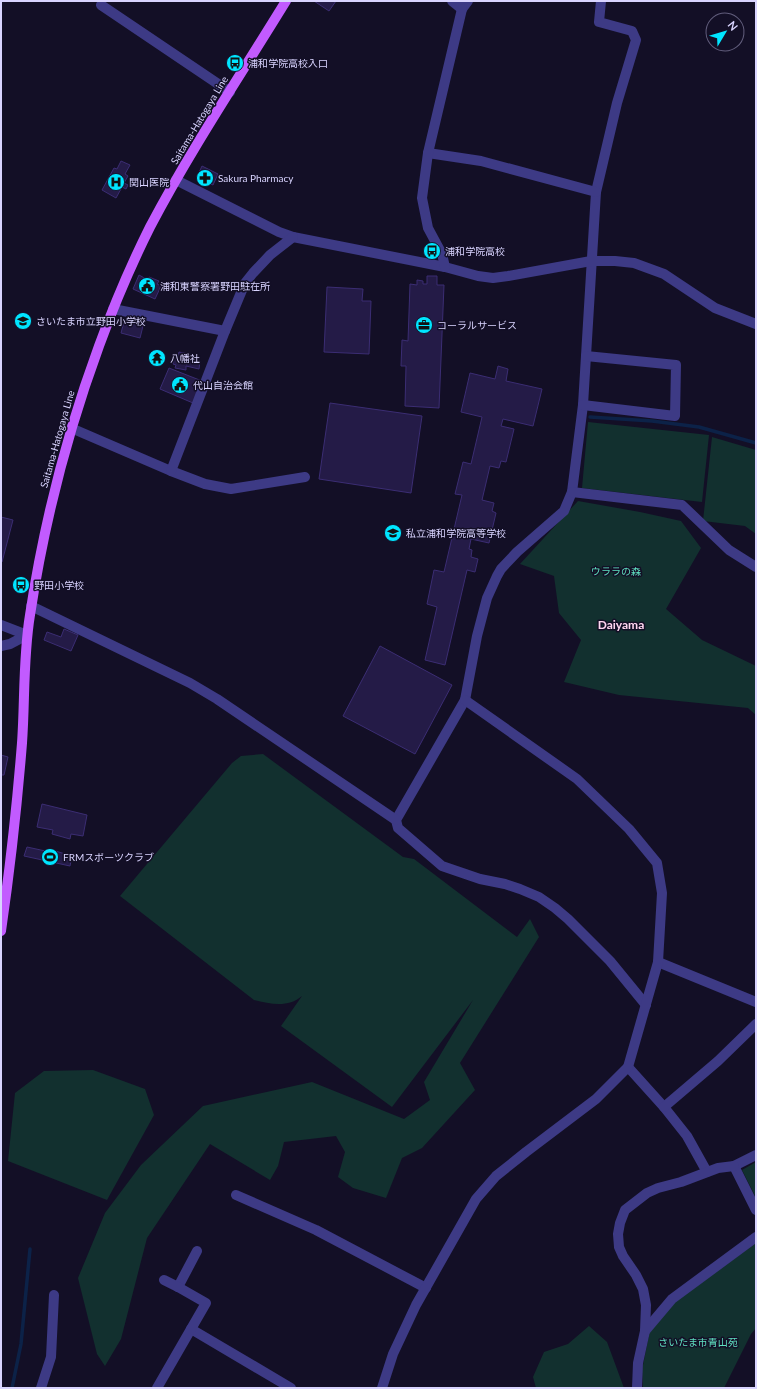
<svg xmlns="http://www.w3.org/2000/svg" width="757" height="1389" font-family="Lato,'Noto Sans JP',sans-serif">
	<rect width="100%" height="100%" fill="#130f26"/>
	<g fill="#12302f">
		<polygon points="588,422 709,435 702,502 582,488"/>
		<polygon points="712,437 756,450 756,534 745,526 703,521"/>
		<polygon points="578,501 640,512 681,521 701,548 666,609 702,640 756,666 756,715 748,708 619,695 564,682 581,640 559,613 554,576 520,564"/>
		<path d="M 263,754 L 403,857 L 414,859 L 517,937 L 530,919 L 539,937 L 460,1063 L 475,1090 L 422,1148 L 402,1158 L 386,1198 L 353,1188 L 338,1177 L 345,1152 L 336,1136 L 284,1142 L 278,1166 L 270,1180 L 210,1144 L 147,1238 L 121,1339 L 105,1366 L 97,1354 L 78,1278 L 105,1213 L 141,1165 L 203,1106 L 312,1082 L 404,1119 L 430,1100 L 424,1082 L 473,1000 L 392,1107 L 281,1026 L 302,996 C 288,1008 271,1004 254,1000 L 120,896 L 232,763 L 241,756 Z"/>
		<polygon points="93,1070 145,1089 154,1115 107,1200 8,1161 15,1093 44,1071"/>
		<polygon points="756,1162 756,1198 742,1170"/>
		<polygon points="756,1243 756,1328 751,1334 724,1388 643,1388 642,1370 650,1330 674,1303"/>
		<polygon points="589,1326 607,1342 624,1388 536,1388 533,1377 544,1352 568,1344"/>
	</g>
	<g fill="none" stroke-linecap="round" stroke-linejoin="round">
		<g stroke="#0c2248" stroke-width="3.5">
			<polyline points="590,417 652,421 699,427 756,443"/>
			<polyline points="12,1388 21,1344 30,1249"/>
		</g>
	</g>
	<g fill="#241b47" stroke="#3b2d73">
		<polygon points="314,1 336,1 329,11"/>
		<polygon points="121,161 130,165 125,174 128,176 124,183 128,185 126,189 122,187 116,198 102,190 114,168 117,169"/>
		<polygon points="202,166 218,174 213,185 197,177"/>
		<polygon points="139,275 148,280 149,277 159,281 157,284 161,286 155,299 133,289"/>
		<polygon points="427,276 437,276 437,285 444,285 439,408 405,406 406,366 401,366 402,340 408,341 410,284 417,285 417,280 423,281 423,284 427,284"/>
		<polygon points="327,287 363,289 362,301 371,301 369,354 324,352"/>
		<polygon points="124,322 143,326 140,338 121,333"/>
		<polygon points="179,352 189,354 188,359 200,361 199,369 186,366 186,370 175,368 176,365 173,364 174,355 178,356"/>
		<polygon points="498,366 508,369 506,381 542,389 533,426 503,419 501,426 514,429 506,462 501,461 499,468 490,466 482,500 494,503 492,511 496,513 489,543 471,539 469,549 472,550 471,557 478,559 475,572 467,570 445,665 425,660 437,607 427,604 434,570 444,572 462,495 455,494 463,462 471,464 482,417 461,412 470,373 495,379"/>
		<polygon points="169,368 202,381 193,403 160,389"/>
		<polygon points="330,403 422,416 411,493 319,479"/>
		<polygon points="1,517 13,520 2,562 1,561"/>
		<polygon points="64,629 78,635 71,651 44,640 47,632 61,637"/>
		<polygon points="380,646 452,685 415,754 343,716"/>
		<polygon points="1,755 8,757 4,775 1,775"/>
		<polygon points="42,804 87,815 83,836 71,834 70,839 52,834 53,830 37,827"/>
		<polygon points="27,847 50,852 52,850 72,856 70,866 24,856"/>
	</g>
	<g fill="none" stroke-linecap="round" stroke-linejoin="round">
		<g stroke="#3d3a85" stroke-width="10">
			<polyline points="452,1 462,9 468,1"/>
			<polyline points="601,1 599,22 632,31 636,40 617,103 596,192 583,405 572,492 564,511 517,552 501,569 497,576 487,598 477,636 465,700 396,820 398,828 442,866 480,879 505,884 520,889 539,897 555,908 568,919 610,961 646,1005"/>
			<polyline points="101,5 230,92"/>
			<polyline points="428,153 481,161 596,192"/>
			<polyline points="176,180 279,232 293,237 445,267 478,276 493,278 508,276 591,261 615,261 634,263 664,274 715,308 756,324"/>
			<polyline points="445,267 442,254 428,228 422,198 428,153 462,9"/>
			<polyline points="113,309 225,331"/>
			<polyline points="583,405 675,416 676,365 586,356"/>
			<polyline points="71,428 171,471 205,484 231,489 305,477"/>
			<polyline points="171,471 225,331 245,283 253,273 270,255 293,237"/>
			<polyline points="572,492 682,505 729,550 756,567"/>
			<polyline points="31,606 190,683 217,699 396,820"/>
			<polyline points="1,625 27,635"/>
			<polyline points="1,646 10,644 27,635"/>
			<polyline points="658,962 756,1002"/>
			<polyline points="628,1067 664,1107 687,1136 707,1172"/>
			<polyline points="664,1107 718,1061 756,1024"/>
			<polyline points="756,1155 734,1166 756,1210"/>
			<polyline points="236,1195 316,1230 426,1288"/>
			<polyline points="178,1287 197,1251"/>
			<polyline points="191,1329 291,1388"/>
			<polyline points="645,1331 672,1299 756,1237"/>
			<polyline points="41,1388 51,1357 54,1295"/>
			<polyline points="157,1388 206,1303 178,1287 164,1280"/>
			<polyline points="382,1388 393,1354 416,1305 476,1199 496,1176 526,1152 596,1099 628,1067 658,962 662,893 657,863 629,829 577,779 465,700"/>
			<polyline points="637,1388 638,1363 645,1331 646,1305 643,1289 636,1275 623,1256 619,1247 618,1234 620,1223 625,1210 647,1193 658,1188 681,1182 718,1168 734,1166"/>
		</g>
		<path stroke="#c25bff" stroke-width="10" d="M 1,931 C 10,869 17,806 22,743 C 25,701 23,657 30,615 C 44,523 67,433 99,346 C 114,305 131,265 150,227 C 191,149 240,76 286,1"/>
	</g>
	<defs>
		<g id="bus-disc" transform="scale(0.9)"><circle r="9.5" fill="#00e5ff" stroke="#130f26"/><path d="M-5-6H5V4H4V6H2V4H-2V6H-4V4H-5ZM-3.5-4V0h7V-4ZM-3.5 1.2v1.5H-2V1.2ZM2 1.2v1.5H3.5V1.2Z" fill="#111"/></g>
		<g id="pharmacy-disc" transform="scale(0.9)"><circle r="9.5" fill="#00e5ff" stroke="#130f26"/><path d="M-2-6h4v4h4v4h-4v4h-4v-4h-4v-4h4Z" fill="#111"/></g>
		<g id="hospital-disc" transform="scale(0.9)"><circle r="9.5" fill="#00e5ff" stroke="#130f26"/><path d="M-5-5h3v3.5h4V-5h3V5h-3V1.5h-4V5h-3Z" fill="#111"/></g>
		<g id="civic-disc" transform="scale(0.9)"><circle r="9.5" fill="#00e5ff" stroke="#130f26"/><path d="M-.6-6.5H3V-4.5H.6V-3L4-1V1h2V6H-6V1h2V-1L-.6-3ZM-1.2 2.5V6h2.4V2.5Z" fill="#111"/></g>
		<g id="school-disc" transform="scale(0.9)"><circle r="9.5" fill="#00e5ff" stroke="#130f26"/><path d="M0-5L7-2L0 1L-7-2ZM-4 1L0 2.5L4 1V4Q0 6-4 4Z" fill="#111"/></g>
		<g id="office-disc" transform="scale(0.9)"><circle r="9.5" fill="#00e5ff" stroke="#130f26"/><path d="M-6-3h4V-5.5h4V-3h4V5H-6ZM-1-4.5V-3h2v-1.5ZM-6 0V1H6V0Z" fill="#111"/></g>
		<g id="temple-disc" transform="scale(0.9)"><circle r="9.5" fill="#00e5ff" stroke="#130f26"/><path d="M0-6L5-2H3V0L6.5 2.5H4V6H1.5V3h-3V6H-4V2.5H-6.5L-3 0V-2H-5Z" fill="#111"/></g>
		<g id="stadium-disc" transform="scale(0.9)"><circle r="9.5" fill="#00e5ff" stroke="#130f26"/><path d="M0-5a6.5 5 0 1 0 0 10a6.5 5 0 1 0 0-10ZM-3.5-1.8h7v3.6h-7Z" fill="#111"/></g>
	</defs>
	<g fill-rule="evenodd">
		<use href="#bus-disc" x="235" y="63"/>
		<use href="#pharmacy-disc" x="205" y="178"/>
		<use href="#hospital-disc" x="116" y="182"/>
		<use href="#bus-disc" x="432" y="251"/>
		<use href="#civic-disc" x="147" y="286"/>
		<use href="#school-disc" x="23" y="321"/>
		<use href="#office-disc" x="424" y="325"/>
		<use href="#temple-disc" x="157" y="358"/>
		<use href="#civic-disc" x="180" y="385"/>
		<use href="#school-disc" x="393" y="533"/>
		<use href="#bus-disc" x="21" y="585"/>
		<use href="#stadium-disc" x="50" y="857"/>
	</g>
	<g text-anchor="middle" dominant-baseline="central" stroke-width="3" stroke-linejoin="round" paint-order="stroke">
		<g font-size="10" fill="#d9d4ff" stroke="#130f26" text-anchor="start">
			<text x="248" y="63">浦和学院高校入口</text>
			<text x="218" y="178">Sakura Pharmacy</text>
			<text x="129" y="182">関山医院</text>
			<text x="445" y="251">浦和学院高校</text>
			<text x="160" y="286">浦和東警察署野田駐在所</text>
			<text x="36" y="321">さいたま市立野田小学校</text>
			<text x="437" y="325">コーラルサービス</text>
			<text x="170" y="358">八幡社</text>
			<text x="193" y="385">代山自治会館</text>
			<text x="406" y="533">私立浦和学院高等学校</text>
			<text x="34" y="585">野田小学校</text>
			<text x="63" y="857">FRMスポーツクラブ</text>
		</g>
		<g font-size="10" fill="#d9d4ff" stroke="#130f26">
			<text transform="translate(199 120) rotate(-59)">Saitama-Hatogaya Line</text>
			<text transform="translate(57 439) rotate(-74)">Saitama-Hatogaya Line</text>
		</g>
		<g font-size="10" fill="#5fe0c0" stroke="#130f26">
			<text x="616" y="571">ウララの森</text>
			<text x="698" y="1342">さいたま市青山苑</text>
		</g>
		<g font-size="12" font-weight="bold" fill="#ffd6f0" stroke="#130f26">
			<text x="621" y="624">Daiyama</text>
		</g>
	</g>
	<rect width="757" height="1389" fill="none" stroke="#d9d4ff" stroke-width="4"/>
	<g transform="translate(725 32) rotate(52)"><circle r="19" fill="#130f26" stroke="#625e7d"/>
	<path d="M0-3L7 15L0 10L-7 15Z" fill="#00e5ff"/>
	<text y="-6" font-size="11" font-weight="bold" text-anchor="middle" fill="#d9d4ff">N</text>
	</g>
</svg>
